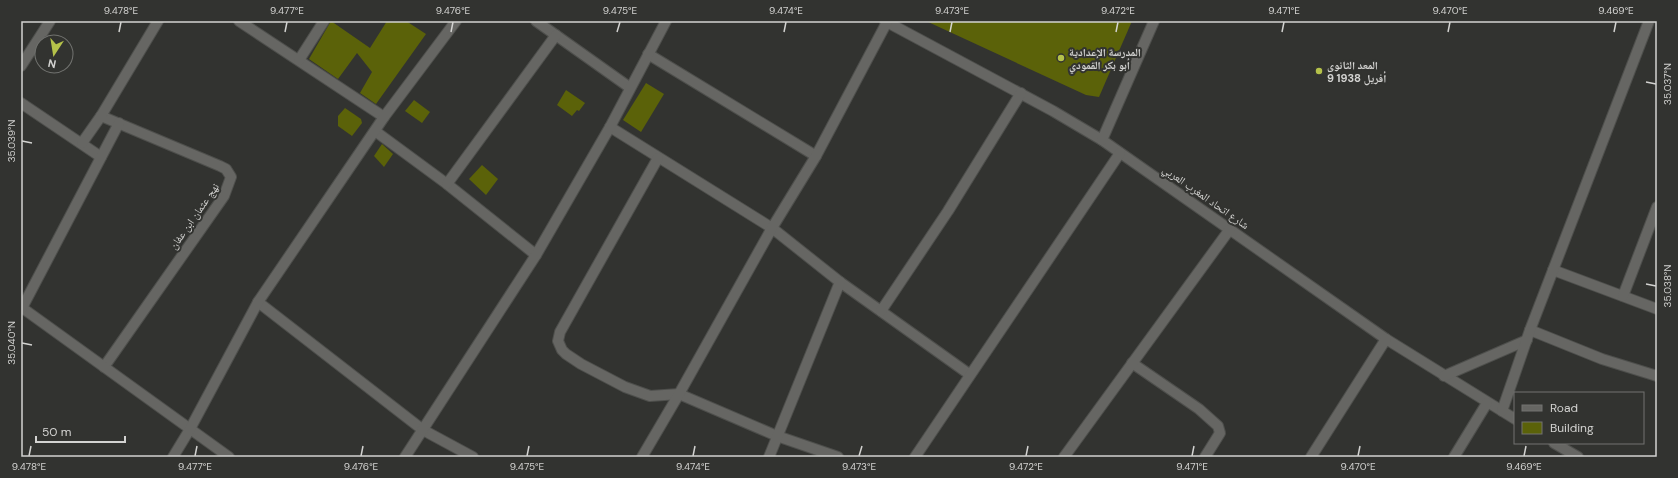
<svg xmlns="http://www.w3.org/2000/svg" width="1678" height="478" font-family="'DM Sans','Noto Naskh Arabic',sans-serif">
	<rect width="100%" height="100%" fill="#323330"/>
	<g fill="#5b6209">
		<polygon points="331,21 370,48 387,21 406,21 426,34 376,104 360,93 372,72 357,53 338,79 309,59"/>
		<polygon points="926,21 1132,21 1099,97 1086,95"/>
		<polygon points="646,83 664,94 641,132 623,120"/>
		<polygon points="566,90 585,103 579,111 577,110 572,116 557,105"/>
		<polygon points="414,100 430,112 422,123 405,111"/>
		<polygon points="345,108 361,119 362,123 352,136 338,126 338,116"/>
		<polygon points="382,144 393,154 384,167 374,156"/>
		<polygon points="482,165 498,179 486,195 469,179"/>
	</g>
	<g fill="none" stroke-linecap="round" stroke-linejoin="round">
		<g stroke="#4e4f4c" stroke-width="12">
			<g id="street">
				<polyline points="239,21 384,117"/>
				<polyline points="536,21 629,87"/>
				<polyline points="885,21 1053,111 1102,140 1386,339 1515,419"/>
				<polyline points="648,54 816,156"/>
				<polyline points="299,60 324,21"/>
				<polyline points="21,66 50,21"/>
				<polyline points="21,103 101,157"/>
				<polyline points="101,116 220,166 226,169 231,177 224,196 104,367"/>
				<polyline points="610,127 772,228 840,282 969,374"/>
				<polyline points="375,131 447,184 536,255"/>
				<polyline points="1102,140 1154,21"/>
				<polyline points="82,143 101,116 158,21"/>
				<polyline points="658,158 560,332 558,341 562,350 566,354 581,364 625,387 650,396 679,394 777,436 838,457"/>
				<polyline points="447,184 556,35"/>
				<polyline points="1553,270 1657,309"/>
				<polyline points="1623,296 1657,207"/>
				<polyline points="258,302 423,430 473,457"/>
				<polyline points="21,307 229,457"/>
				<polyline points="22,308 119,123"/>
				<polyline points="881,311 948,211 1021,93"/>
				<polyline points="1530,330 1602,359 1657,376"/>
				<polyline points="1132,363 1199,409 1218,426 1220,433 1205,457"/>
				<polyline points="1444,376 1527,340"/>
				<polyline points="1502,411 1530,330 1649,21"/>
				<polyline points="1554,443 1578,457"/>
				<polyline points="173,457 190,429 258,302 384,117 456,21"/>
				<polyline points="405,457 536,255 610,127 666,21"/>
				<polyline points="642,457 679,394 772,228 816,156 887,22"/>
				<polyline points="769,457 840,282"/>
				<polyline points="915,457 1120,153"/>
				<polyline points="1064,457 1230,229"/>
				<polyline points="1311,457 1386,339"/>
				<polyline points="1454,457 1487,403"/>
			</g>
		</g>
		<use href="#street" stroke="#666663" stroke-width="10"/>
	</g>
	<path fill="none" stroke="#d3d3d1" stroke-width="1.5" d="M 119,32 L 121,22M 285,32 L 287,22M 451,32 L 453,22M 617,32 L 620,22M 784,32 L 786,22M 950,32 L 952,22M 1116,32 L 1118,22M 1282,32 L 1284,22M 1448,32 L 1450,22M 1614,32 L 1616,22M 1646,82 L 1656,84M 22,141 L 32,143M 1646,284 L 1656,286M 22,343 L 32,345M 29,456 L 31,446M 195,456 L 197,446M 361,456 L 363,446M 527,456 L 529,446M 693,456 L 695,446M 859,456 L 862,446M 1026,456 L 1028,446M 1192,456 L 1194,446M 1358,456 L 1360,446M 1524,456 L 1526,446"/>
	<g fill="#b5c24a" stroke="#323330" stroke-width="1.5">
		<circle cx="1061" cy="58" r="4"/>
		<circle cx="1319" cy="71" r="4"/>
	</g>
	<g text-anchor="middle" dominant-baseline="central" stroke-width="4" stroke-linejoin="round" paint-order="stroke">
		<g font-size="11" font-weight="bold" fill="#d3d3d1" stroke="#323330" text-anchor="start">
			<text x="1069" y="52">المدرسة الإعدادية<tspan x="1069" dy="13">أبو بكر القمودي</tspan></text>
			<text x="1327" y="65">المعد الثانوي<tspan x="1327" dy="13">9 أفريل 1938</tspan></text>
		</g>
		<g font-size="11" fill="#d3d3d1" stroke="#323330">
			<text transform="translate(1206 197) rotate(35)">شارع اتحاد المغرب العربي</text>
			<text transform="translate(194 216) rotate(-55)">نهج عثمان ابن عفان</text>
		</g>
	</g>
	<rect width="1678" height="478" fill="none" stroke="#323330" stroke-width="44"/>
	<rect x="1514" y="392" width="130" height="52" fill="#323330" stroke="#727370"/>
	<rect x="1522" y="405" width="20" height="6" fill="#666663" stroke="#727370"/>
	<text x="1550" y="412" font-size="12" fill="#d3d3d1">Road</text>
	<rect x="1522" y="422" width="20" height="12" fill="#5b6209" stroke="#727370"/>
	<text x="1550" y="432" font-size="12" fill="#d3d3d1">Building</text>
	<g transform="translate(54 54) rotate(192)"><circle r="19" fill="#323330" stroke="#727370"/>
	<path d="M0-3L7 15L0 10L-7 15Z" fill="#b5c24a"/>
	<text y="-6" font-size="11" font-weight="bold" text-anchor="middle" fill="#d3d3d1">N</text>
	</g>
	<path d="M36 436v6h89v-6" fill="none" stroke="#d3d3d1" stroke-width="2"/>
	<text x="42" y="436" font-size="12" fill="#d3d3d1" stroke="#323330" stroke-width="3" paint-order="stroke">50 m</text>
	<rect x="22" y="22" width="1634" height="434" fill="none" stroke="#d3d3d1" stroke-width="1.5"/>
	<g font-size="10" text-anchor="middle" fill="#d3d3d1">
		<text x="121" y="14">9.478°E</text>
		<text x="287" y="14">9.477°E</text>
		<text x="453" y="14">9.476°E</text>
		<text x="620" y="14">9.475°E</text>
		<text x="786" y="14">9.474°E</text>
		<text x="952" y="14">9.473°E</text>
		<text x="1118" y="14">9.472°E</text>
		<text x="1284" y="14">9.471°E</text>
		<text x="1450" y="14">9.470°E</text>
		<text x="1616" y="14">9.469°E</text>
		<text transform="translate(1667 84) rotate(-90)" y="4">35.037°N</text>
		<text transform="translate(11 141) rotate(-90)" y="4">35.039°N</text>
		<text transform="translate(1667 286) rotate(-90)" y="4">35.038°N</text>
		<text transform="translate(11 343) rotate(-90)" y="4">35.040°N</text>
		<text x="29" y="470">9.478°E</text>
		<text x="195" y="470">9.477°E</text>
		<text x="361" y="470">9.476°E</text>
		<text x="527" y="470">9.475°E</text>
		<text x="693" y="470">9.474°E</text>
		<text x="859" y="470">9.473°E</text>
		<text x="1026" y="470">9.472°E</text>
		<text x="1192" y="470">9.471°E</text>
		<text x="1358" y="470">9.470°E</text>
		<text x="1524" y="470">9.469°E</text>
	</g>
</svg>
